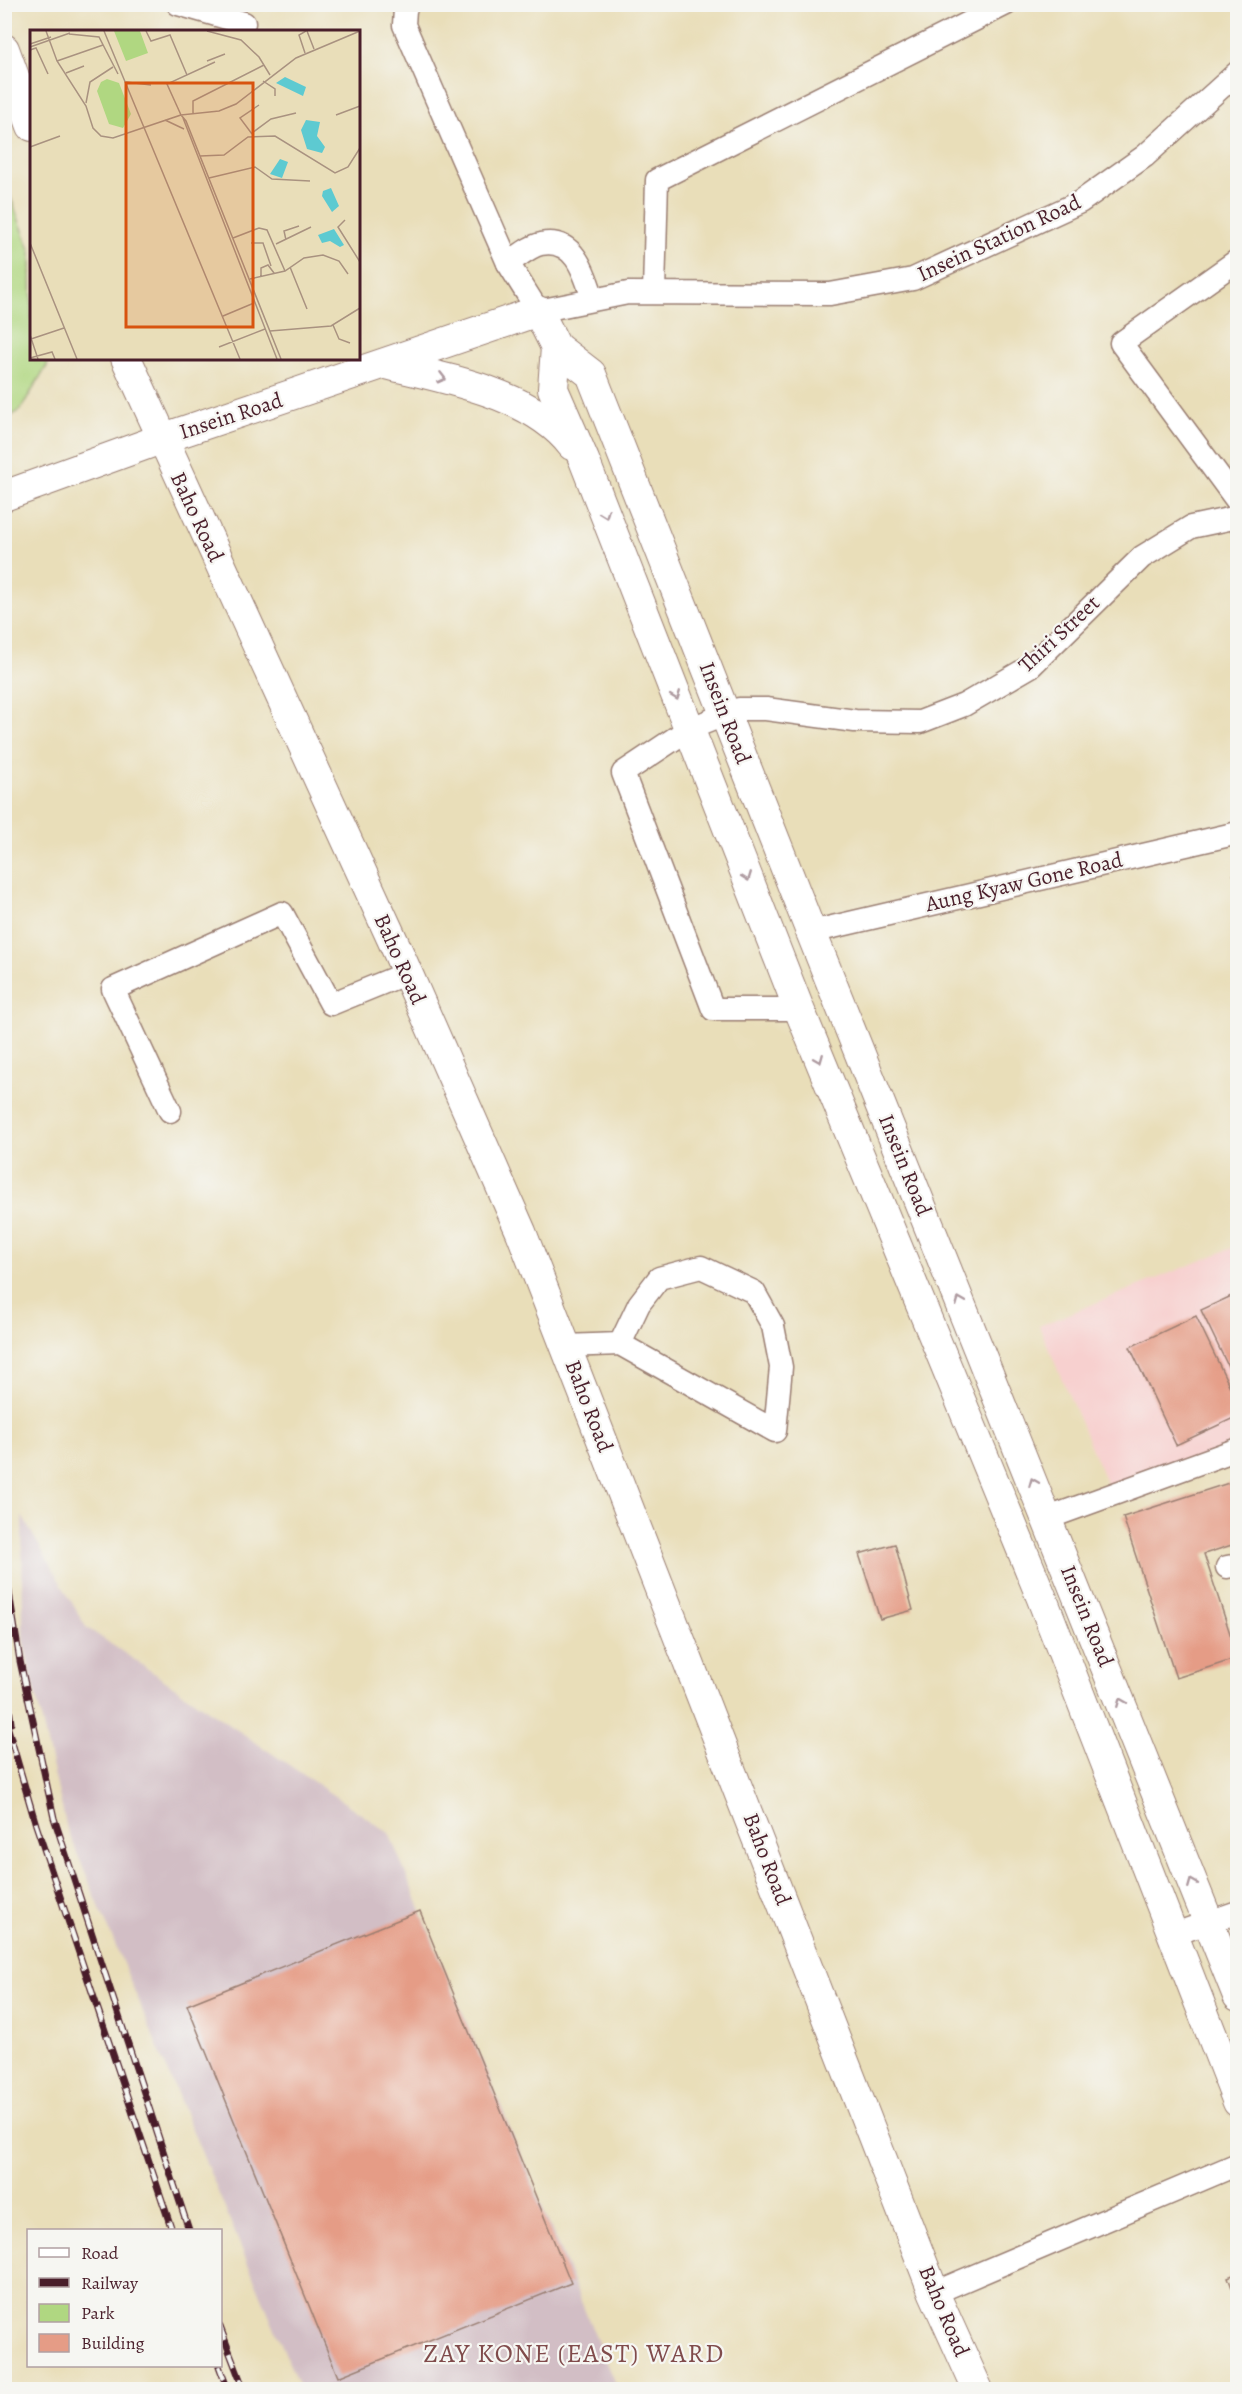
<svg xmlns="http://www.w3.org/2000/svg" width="1242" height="2394" font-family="Alegreya,serif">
	<rect width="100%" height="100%" fill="#f6f6f2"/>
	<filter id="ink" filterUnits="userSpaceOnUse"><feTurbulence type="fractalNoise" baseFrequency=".0167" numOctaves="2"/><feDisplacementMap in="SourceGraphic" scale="12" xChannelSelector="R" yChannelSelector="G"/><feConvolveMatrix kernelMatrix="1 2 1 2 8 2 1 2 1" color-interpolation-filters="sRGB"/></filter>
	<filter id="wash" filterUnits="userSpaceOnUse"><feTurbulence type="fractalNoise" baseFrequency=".008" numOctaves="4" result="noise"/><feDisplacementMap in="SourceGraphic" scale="24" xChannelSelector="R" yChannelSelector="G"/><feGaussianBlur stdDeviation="1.35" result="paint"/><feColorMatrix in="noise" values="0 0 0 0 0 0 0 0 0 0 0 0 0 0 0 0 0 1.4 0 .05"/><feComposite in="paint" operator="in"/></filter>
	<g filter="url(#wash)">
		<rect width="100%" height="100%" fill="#e9deb9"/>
		<polygon fill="#f7d0cf" points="1237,1246 1237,1443 1112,1496 1039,1326"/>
		<polygon fill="#d2bec5" points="22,1516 86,1627 389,1833 617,2389 300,2389 67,1829 23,1640"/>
		<polygon fill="#b0d781" stroke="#7d7b56" stroke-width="1.5" points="5,183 31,252 32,358 48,359 47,366 20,410 5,420"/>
		<g id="blocks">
			<g fill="#e59c86">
				<polygon points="1238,1293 1238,1387 1201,1310"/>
				<polygon points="1196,1316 1238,1404 1238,1416 1176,1445 1130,1347"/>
				<polygon points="1238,1480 1238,1543 1204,1554 1238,1658 1176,1678 1123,1517"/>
				<polygon points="895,1544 913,1610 880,1619 859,1554"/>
				<polygon points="420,1911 571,2283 338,2377 187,2005"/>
				<polygon points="1238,2273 1238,2301 1237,2301 1228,2277"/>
			</g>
		</g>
	</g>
	<g filter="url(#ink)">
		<use href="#blocks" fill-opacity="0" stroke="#9a7e72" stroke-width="1.5"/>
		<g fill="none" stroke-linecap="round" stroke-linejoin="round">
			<g stroke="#9a7e72" stroke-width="25">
				<g id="minor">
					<polyline points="178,4 244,23"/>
					<polyline points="408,4 405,9 404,25 508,263 538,311 628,293 830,294 913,279 1080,202 1145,156 1238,72"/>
					<polyline points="1238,260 1121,343 1238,502"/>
					<path d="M 508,263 C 518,257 530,246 541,244 C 575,237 585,274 593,299"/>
					<polyline points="654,292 657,180 1006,4"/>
					<polyline points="811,932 1238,833"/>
					<polyline points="799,1009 713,1009 623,773 689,729 739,709 766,709 855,721 920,722 964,705 1031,666 1142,557 1191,527 1238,517"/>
					<polyline points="170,1111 113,989 282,913 331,1004 407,973"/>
					<polyline points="565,1346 620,1344 775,1431 781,1367 773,1326 754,1292 701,1267 659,1278 639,1304 620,1344"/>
					<polyline points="1048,1518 1238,1449"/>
					<polyline points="1227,1567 1238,1565"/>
					<polyline points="1172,1935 1238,1912"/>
					<polyline points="934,2293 1238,2164"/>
				</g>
			</g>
			<g stroke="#9a7e72" stroke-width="32">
				<g id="major">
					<polyline points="4,49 32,126"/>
					<polyline points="556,347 553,389 584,460 799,1009 1041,1596 1238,2102"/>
					<polyline points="126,358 398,952 521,1232 934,2293 978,2390"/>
					<path d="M 386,364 C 446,379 532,393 572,445"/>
					<polyline points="4,496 161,439 538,311 556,347 591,374 811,932 1238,1996"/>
				</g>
			</g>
			<polyline stroke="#9a7e72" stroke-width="4" stroke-dasharray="4.5 4.5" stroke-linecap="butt" points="1238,867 1233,871 1238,882"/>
			<use href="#minor" stroke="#fff" stroke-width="22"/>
			<use href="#major" stroke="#fff" stroke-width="30"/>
			<g stroke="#4a1f2b" stroke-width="7">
				<g id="rail">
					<polyline points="4,1561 20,1661 54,1818 189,2230"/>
					<polyline points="4,1670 11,1723"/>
					<polyline points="4,1715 36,1825 172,2230"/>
					<polyline points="220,2327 244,2390"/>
					<polyline points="219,2366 228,2390"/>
				</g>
			</g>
			<use href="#rail" stroke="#f6f6f2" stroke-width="4.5" stroke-dasharray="14" stroke-linecap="butt"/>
		</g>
		<defs><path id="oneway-chevron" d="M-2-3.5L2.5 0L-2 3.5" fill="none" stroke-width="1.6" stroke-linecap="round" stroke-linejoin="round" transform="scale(1.5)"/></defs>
		<g stroke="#ae9aa0">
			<use href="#oneway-chevron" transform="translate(442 378) rotate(14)"/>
			<use href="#oneway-chevron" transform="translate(605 514) rotate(69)"/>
			<use href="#oneway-chevron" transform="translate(676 696) rotate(69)"/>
			<use href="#oneway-chevron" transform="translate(747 877) rotate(69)"/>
			<use href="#oneway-chevron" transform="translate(819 1059) rotate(68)"/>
			<use href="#oneway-chevron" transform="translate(960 1301) rotate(-112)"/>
			<use href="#oneway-chevron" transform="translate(1033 1482) rotate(-112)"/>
			<use href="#oneway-chevron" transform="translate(1121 1702) rotate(-112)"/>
			<use href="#oneway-chevron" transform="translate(1192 1883) rotate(-112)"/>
		</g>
	</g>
	<g text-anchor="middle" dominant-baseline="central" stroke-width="4.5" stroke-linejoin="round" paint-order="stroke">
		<g font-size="22" fill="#4a1f2b" stroke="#f6f6f2">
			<text transform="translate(999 238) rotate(-25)">Insein Station Road</text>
			<text transform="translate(231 416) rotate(-18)">Insein Road</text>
			<text transform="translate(197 517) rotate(65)">Baho Road</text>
			<text transform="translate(1059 634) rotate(-43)">Thiri Street</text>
			<text transform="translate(725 713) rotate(69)">Insein Road</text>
			<text transform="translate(1024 882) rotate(-13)">Aung Kyaw Gone Road</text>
			<text transform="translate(400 959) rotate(66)">Baho Road</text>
			<text transform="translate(905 1165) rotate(68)">Insein Road</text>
			<text transform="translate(589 1406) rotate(69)">Baho Road</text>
			<text transform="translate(1087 1616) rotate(68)">Insein Road</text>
			<text transform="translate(767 1859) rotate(69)">Baho Road</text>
			<text transform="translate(944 2311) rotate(67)">Baho Road</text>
		</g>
		<g font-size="26" letter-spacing="1.5" fill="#804b4b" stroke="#f6f6f2">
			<text x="574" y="2353">ZAY KONE (EAST) WARD</text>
		</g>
	</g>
	<g transform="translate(30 30)">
		<rect width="330" height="330" fill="#e9deb9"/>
		<path d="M 84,1 L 110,1 L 118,23 L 96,31 ZM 77,49 L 89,53 L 101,84 L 93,98 L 79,94 L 67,61 L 71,52 Z" fill="#b0d781"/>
		<path d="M 255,47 L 276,57 L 273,66 L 246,53 ZM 276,90 L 290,92 L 287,106 L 295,117 L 292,123 L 277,119 L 271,100 ZM 250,129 L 258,132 L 252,148 L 240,144 ZM 301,158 L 309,176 L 302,182 L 292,166 L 293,161 ZM 304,199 L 314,215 L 310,217 L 300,211 L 292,213 L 288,205 Z" fill="#5dcad1"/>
		<path fill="none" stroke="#a99280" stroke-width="1.5" d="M 16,1 L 27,31 L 56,76 L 63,98 L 71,106 L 83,108 L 151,85 L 156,91 L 251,329M 74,1 L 210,329M 116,1 L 121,11 L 140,5 L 157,45M 177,1 L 211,10 L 229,27 L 240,45M 277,1 L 284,19M 39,4 L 69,7 L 88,44M 0,14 L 21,7M 0,17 L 40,3M 0,20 L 6,18 L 18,44M 275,23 L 269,5 L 276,1M 27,31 L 73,15M 177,31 L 195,24M 185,32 L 137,54 L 151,85 L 189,81 L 206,74 L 266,28 L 330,1M 36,43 L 54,36M 233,51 L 245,59 L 245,66M 96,52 L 121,55M 56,73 L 60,52 L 83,37M 163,83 L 163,71 L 234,35M 306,85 L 330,76M 153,88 L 247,329M 135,90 L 154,99M 222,103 L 241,89 L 266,83M 222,104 L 210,88 L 229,75M 0,117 L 30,106M 170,126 L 194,125 L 218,107 L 245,106 L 305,143 L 318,137 L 330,118M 179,148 L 225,137 L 242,149 L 280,151M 315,190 L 308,197 L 330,232M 203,208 L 229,198 L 237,200 L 255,241M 256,210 L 254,201 L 269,196M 0,213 L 47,329M 221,213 L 233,213 L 241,236M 246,214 L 281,197M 260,237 L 277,279M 231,246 L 231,238 L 238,235 L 244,243M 220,249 L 255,241 L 274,228 L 293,225 L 309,231 L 318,244M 193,286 L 224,273M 303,295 L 309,309 L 320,313M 240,301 L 301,296 L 330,278M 0,305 L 8,329M 1,309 L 34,298M 189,317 L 235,299M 0,328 L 22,322 L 25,329"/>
		<path fill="#d8530f" fill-opacity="0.15" stroke="#d8530f" stroke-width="3" d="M 96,53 L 223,53 L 223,297 L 96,297 Z"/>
		<rect width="330" height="330" fill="none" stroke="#4a1f2b" stroke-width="3"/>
	</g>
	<rect width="1242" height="2394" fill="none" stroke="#f6f6f2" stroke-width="24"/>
	<rect x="27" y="2229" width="195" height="138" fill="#f6f6f2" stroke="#b1a0a2" stroke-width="1.5"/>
	<rect x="39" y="2248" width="30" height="9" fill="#ffffff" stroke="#b1a0a2" stroke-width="1.5"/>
	<text x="81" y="2259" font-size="18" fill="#4a1f2b">Road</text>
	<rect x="39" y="2278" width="30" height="9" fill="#4a1f2b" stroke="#b1a0a2" stroke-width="1.5"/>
	<text x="81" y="2289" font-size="18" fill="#4a1f2b">Railway</text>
	<rect x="39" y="2304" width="30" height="18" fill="#b0d781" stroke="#b1a0a2" stroke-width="1.5"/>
	<text x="81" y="2319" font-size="18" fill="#4a1f2b">Park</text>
	<rect x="39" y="2334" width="30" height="18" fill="#e59c86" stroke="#b1a0a2" stroke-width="1.5"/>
	<text x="81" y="2349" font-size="18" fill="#4a1f2b">Building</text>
</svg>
